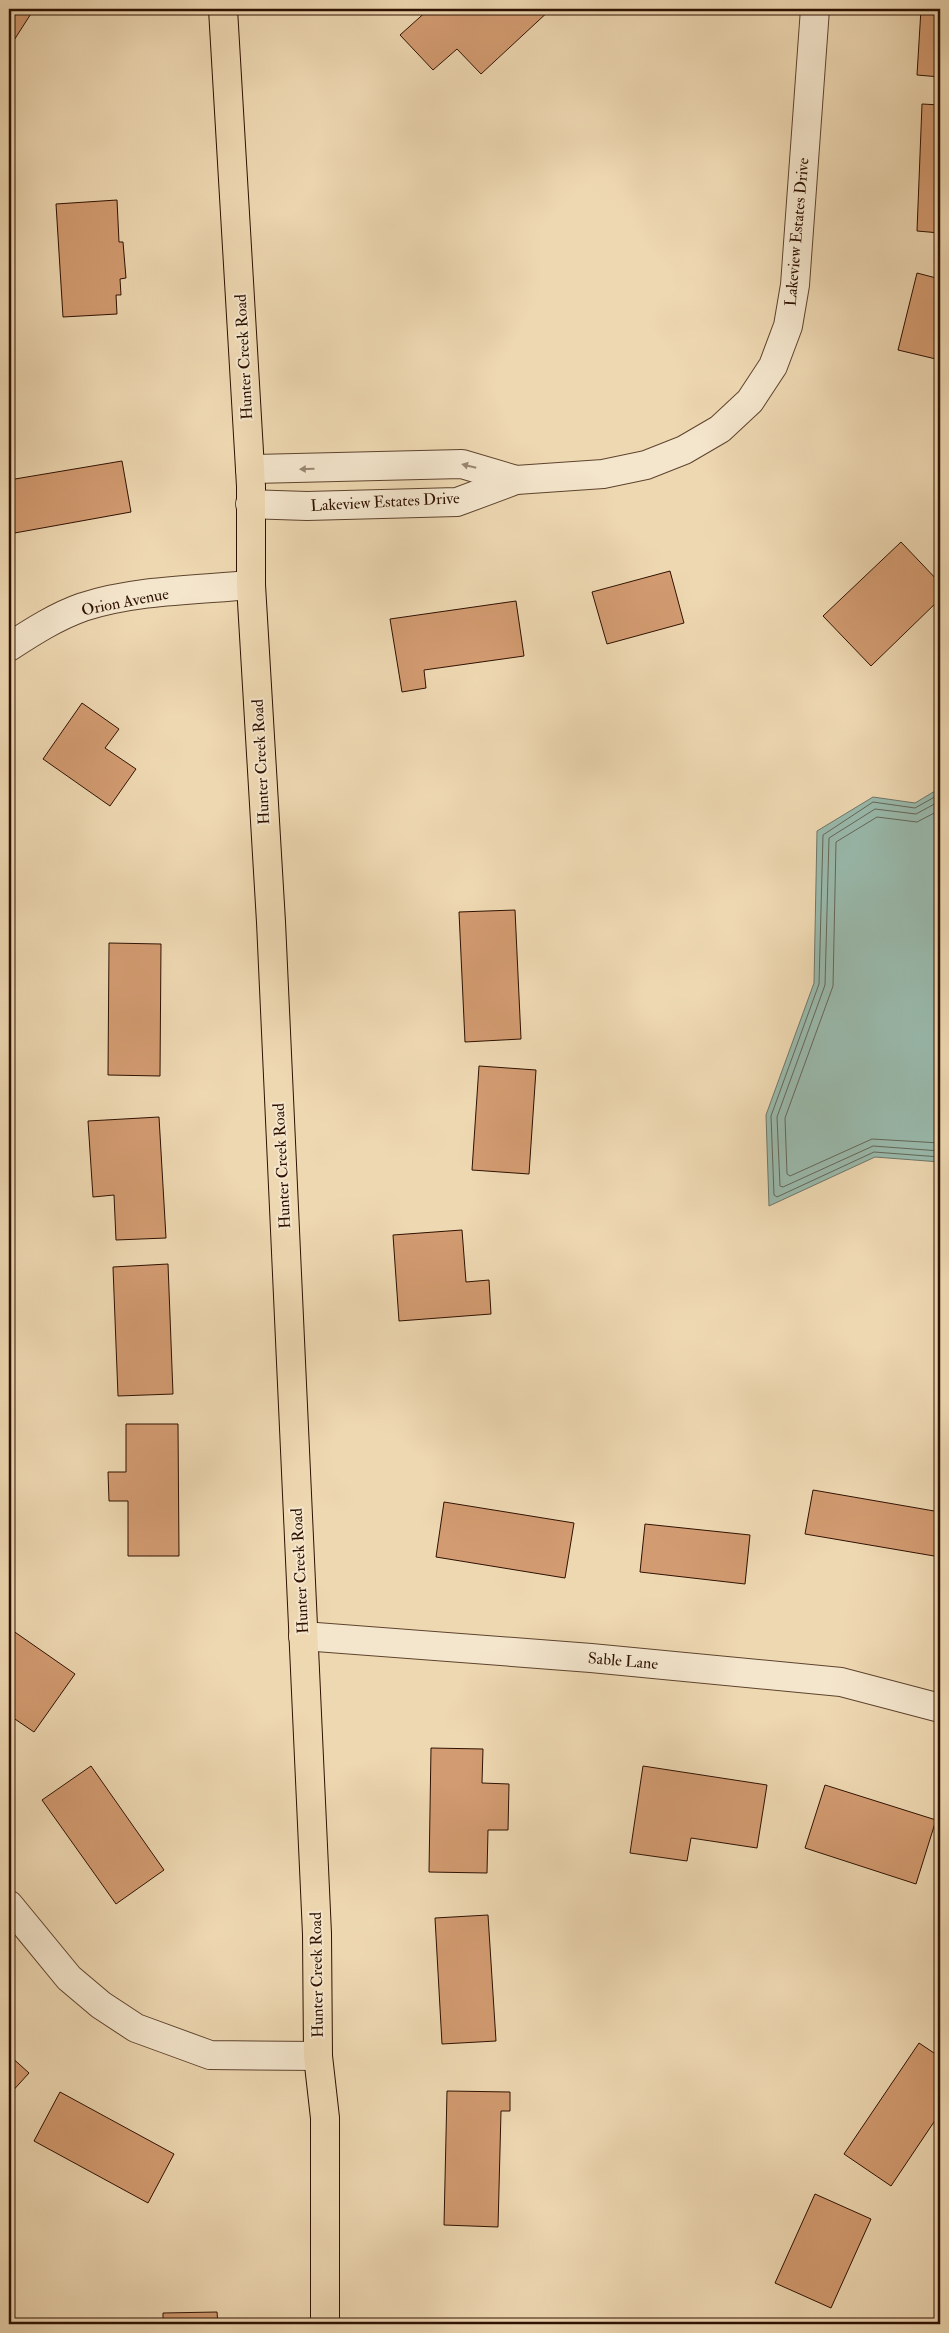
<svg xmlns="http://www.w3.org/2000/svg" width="949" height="2333" font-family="'IM FELL Double Pica',serif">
	<rect width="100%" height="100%" fill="#eed8b2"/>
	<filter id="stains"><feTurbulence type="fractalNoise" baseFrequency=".004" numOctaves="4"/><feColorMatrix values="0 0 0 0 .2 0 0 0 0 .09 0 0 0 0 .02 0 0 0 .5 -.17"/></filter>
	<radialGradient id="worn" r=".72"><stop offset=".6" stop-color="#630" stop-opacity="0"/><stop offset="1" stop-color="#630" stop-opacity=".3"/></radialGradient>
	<polygon fill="#99baad" stroke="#6e7668" points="940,788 940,1162 875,1157 769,1206 766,1115 814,983 817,831 873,797 915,803"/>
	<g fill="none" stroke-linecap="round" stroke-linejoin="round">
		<g stroke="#646657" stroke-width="1">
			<polyline points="940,794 915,808 873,802 823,835 819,984 771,1116 774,1195 777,1197 874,1152 940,1157"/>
			<polyline points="940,801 916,814 875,809 829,838 825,985 777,1117 780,1186 783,1187 873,1146 940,1151"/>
			<polyline points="940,810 917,822 877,817 836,842 833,986 785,1118 787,1174 790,1176 872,1139 940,1143"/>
		</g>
	</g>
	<g fill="#d39b71" stroke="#2e1101">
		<polygon points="9,9 34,9 9,48"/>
		<polygon points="429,9 551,9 481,74 457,49 433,70 400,35"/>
		<polygon points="921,9 940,9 940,77 917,75"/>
		<polygon points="922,104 940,105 940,233 917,231"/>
		<polygon points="117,200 119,242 123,242 126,278 120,279 121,295 116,295 117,314 63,317 56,204"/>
		<polygon points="917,273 940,279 940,360 898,350"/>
		<polygon points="122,461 131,512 9,534 9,480"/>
		<polygon points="901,542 940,583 940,599 871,666 823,616"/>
		<polygon points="670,571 684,623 607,644 592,592"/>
		<polygon points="516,601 524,656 424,670 426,688 402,692 390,619"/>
		<polygon points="82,703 119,729 105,748 136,769 110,806 43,759"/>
		<polygon points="515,910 521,1039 465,1042 459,912"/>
		<polygon points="109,943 161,944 160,1076 108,1075"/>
		<polygon points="479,1066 536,1070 529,1174 472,1170"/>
		<polygon points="159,1117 166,1238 116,1240 114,1195 93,1197 88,1121"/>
		<polygon points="462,1230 466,1282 489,1280 491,1314 399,1321 393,1235"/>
		<polygon points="168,1264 173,1394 118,1396 113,1267"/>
		<polygon points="126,1424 178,1424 179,1556 128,1556 128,1501 109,1501 108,1472 126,1472"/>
		<polygon points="813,1490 940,1512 940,1557 805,1534"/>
		<polygon points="444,1502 574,1523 565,1578 436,1557"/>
		<polygon points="645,1524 750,1535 745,1584 640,1572"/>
		<polygon points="9,1628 75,1674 34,1732 9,1715"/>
		<polygon points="431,1748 483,1749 482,1783 509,1784 508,1830 488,1830 487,1873 429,1872"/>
		<polygon points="91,1766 164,1870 116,1904 42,1800"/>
		<polygon points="643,1766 767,1785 757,1848 691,1838 687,1861 630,1853"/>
		<polygon points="825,1785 936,1820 916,1884 805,1848"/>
		<polygon points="488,1915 496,2041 442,2044 435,1918"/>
		<polygon points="919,2043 940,2057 940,2113 891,2186 844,2154"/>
		<polygon points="9,2055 29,2073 9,2095"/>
		<polygon points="447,2091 510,2092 510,2111 501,2111 498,2227 444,2225"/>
		<polygon points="60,2092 174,2154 148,2203 34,2141"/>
		<polygon points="815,2194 871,2219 831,2308 775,2283"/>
		<polygon points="217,2312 218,2324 163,2324 163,2313"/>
	</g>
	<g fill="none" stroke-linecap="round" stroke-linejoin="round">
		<g stroke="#5e432d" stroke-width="30">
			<g id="minor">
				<polyline points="250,469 462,464 516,480"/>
				<polyline points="250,504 307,506 457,502 516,480 603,474 646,465 684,450 720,429 750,401 773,366 788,326 795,285 815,9"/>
				<path d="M 9,647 C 32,632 57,616 83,607 C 136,590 196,590 251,585"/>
				<polyline points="303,1636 591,1658 841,1682 940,1708"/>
				<polyline points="9,1905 69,1978 101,2005 136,2028 210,2055 318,2056"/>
			</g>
		</g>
		<g stroke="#2e1101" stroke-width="30">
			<polyline id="major" points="223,9 251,486 251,585 271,922 317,1934 318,2056 325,2118 325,2324"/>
		</g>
		<use href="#minor" stroke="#f4e6cd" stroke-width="28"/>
		<use href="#major" stroke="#eed8b2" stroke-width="28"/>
	</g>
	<defs><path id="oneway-solid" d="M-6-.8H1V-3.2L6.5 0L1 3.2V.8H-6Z" transform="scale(1.25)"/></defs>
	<g fill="#9b8671">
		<use href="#oneway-solid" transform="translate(469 466) rotate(-166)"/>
		<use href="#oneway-solid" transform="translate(307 469) rotate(179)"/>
	</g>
	<g text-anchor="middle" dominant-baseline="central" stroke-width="4" stroke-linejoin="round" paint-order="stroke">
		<g font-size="16" fill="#2e1101" stroke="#f4e6cd">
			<text transform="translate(797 232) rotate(-85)">Lakeview Estates Drive</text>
			<text transform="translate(244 357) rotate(-93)">Hunter Creek Road</text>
			<text transform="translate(385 502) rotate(-3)">Lakeview Estates Drive</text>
			<text transform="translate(125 602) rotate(-11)">Orion Avenue</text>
			<text transform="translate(261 762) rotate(-93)">Hunter Creek Road</text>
			<text transform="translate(282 1166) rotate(-93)">Hunter Creek Road</text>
			<text transform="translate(300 1571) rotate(-93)">Hunter Creek Road</text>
			<text transform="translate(623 1661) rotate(5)">Sable Lane</text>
			<text transform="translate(317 1975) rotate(-91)">Hunter Creek Road</text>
		</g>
	</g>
	<rect width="949" height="2333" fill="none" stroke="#eed8b2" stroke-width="30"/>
	<rect x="10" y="10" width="929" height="2313" fill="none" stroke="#2e1101" stroke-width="2.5"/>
	<rect x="15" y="15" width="919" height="2303" fill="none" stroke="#2e1101"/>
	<rect width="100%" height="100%" filter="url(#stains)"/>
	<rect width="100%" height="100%" fill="url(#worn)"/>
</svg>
